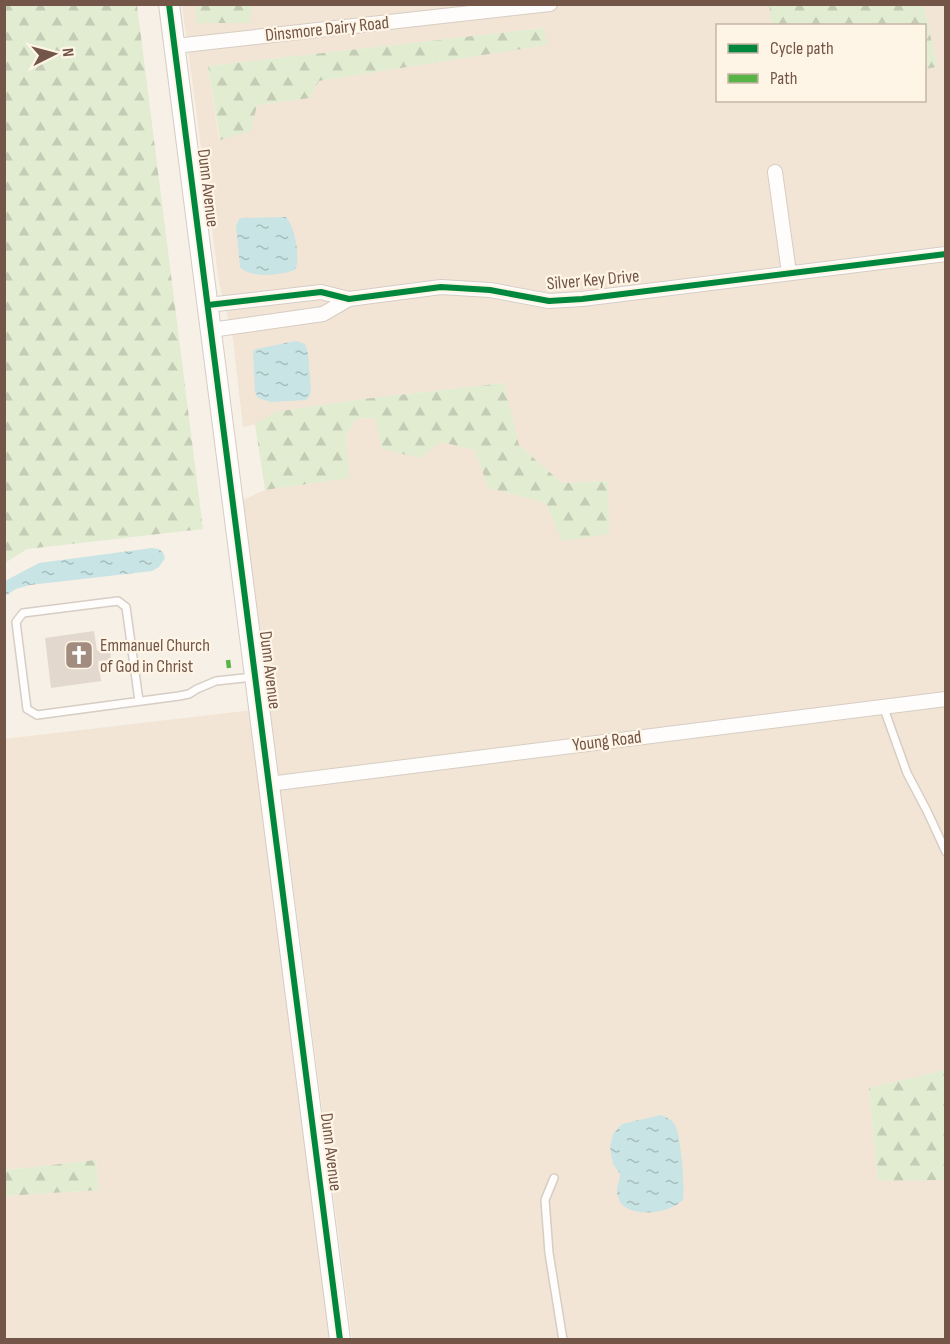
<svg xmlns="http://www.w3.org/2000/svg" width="950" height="1344" font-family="'Sofia Sans Condensed',sans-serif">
	<defs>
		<pattern id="forest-firs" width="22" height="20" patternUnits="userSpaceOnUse" patternTransform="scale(1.5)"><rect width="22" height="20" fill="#e2ecd1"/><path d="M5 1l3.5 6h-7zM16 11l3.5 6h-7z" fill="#c5ccb5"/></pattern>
		<pattern id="water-ripples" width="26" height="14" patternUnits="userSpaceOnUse" patternTransform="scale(1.5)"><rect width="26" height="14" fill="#c8e4e5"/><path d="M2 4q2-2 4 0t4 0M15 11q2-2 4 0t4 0" fill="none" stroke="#a7bcbc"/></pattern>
	</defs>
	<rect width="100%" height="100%" fill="#f6f0e6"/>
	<g fill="#f2e5d6" fill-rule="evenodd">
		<path d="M 253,4 L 774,5 L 769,6 L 772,25 L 718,26 L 718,100 L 924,100 L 925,69 L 937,67 L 924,5 L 945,5 L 945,1070 L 869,1088 L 878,1181 L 945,1180 L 945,1339 L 352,1339 L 243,500 L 265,490 L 348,478 L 346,435 L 356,419 L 375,418 L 441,442 L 475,450 L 488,488 L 546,503 L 608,481 L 562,483 L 519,445 L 503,383 L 354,400 L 275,412 L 255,424 L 243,427 L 233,339 L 219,282 L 182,5 L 195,5 L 198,23 L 248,23 ZM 543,28 L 546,45 L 319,81 L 310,98 L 257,105 L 219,139 L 208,66 Z"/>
		<polygon points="253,710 331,1339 5,1339 5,1196 99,1190 96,1160 5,1170 4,739"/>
	</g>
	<g fill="url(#forest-firs)">
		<polygon points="5,4 137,5 203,529 27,549 5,563"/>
		<polygon points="195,5 195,4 253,5 249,23 197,23"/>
		<polygon points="774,5 924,5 937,67 925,69 924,26 772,25 769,5"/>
		<polygon points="544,28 547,45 319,81 310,98 257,105 251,131 220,140 208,66"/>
		<polygon points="504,383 519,445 562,483 608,481 609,534 562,541 546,503 488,488 475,450 441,442 419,458 382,449 375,418 356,419 346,435 349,478 265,490 255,424 275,412 354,400"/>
		<polygon points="945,1070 945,1180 878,1181 869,1088"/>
		<polygon points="96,1160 99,1190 5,1196 5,1161 6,1170"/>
	</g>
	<g fill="url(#water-ripples)">
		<path d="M 286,217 C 295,227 301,259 295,270 C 280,275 252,279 240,267 L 236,225 L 240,218 Z"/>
		<polygon points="296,341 305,344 308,353 311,391 309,397 306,400 271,402 258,398 255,392 253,351 256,349"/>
		<path d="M 152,548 C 160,549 163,550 165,558 L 159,567 L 152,571 L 30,585 L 16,589 L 5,596 L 5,581 L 39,563 Z"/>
		<path d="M 661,1115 C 667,1117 674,1121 676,1127 C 681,1139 685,1188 683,1200 C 670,1214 624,1220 618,1197 C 615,1188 620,1182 620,1174 L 613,1164 L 610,1147 L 613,1134 L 622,1124 Z"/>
	</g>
	<polygon fill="#e2d8ce" points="94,631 97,651 110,649 111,660 98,661 101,681 51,688 45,638"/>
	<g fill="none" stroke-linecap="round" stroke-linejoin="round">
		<g stroke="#d7cdc4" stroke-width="10">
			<g id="service">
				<polyline points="139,701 126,607 118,601 23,613 16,622 27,709 37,715 179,696 189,694 197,689 216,681 253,677"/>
				<polyline points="883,706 907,773 927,811 946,852"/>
				<polyline points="554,1178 545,1200 549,1253 563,1340"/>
			</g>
		</g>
		<g stroke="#d7cdc4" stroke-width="16">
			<g id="minor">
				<polyline points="175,46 550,4"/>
				<polyline points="775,172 789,273"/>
				<polyline points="208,305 321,292 349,299 441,287 490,290 549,301 582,299 946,254"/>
				<polyline points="211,330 323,314 349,299"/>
				<polyline points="269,784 946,699"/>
			</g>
		</g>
		<g stroke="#d6ccc3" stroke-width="22">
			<polyline id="secondary" points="169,4 340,1340"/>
		</g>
		<use href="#service" stroke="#fefdfb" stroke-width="7"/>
		<use href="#minor" stroke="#fefdfb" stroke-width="14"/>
		<use href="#secondary" stroke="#fefdfb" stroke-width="20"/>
		<polyline stroke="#59b447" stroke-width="4.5" stroke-dasharray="9 4.5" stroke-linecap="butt" points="228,660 229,668"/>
		<g stroke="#fff5e6" stroke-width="10">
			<g id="cycleway">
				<polyline points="169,4 340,1340"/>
				<polyline points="208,305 321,292 349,299 441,287 490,290 549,301 582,299 946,254"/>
			</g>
		</g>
		<use href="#cycleway" stroke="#00873e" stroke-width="6"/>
	</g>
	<defs>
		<g id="church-square" transform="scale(1.5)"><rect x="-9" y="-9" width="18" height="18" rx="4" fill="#a18c7f" stroke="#fff5e6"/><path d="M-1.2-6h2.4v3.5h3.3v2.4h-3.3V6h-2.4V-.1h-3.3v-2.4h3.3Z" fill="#fff"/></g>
	</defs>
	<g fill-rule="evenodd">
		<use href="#church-square" x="79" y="655"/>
	</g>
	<g text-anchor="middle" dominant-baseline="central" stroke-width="4.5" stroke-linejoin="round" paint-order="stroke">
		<g font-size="18" fill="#735648" stroke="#fff5e6">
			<text transform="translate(327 29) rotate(-6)">Dinsmore Dairy Road</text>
			<text transform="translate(208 188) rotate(83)">Dunn Avenue</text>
			<text transform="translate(593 280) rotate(-5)">Silver Key Drive</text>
			<text transform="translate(270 670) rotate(83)">Dunn Avenue</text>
			<text transform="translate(607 741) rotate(-7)">Young Road</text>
			<text transform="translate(331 1152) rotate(83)">Dunn Avenue</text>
		</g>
		<g font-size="18" fill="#735648" stroke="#fff5e6" text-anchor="start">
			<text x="100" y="645">Emmanuel Church<tspan x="100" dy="21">of God in Christ</tspan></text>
		</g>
	</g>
	<rect width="950" height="1344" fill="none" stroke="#735648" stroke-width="12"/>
	<rect x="716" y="24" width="210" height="78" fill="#fff5e6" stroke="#c7b5a7" stroke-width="1.5"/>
	<rect x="728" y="44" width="30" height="9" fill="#00873e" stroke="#c7b5a7" stroke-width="1.5"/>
	<text x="770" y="54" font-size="18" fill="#735648">Cycle path</text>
	<rect x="728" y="74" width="30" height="9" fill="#59b447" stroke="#c7b5a7" stroke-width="1.5"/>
	<text x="770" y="84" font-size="18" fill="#735648">Path</text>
	<g transform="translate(54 54) rotate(84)" stroke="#fff5e6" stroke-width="4.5" paint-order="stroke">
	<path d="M0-4.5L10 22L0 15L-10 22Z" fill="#735648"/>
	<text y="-9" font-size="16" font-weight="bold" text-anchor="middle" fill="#735648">N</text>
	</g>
</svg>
